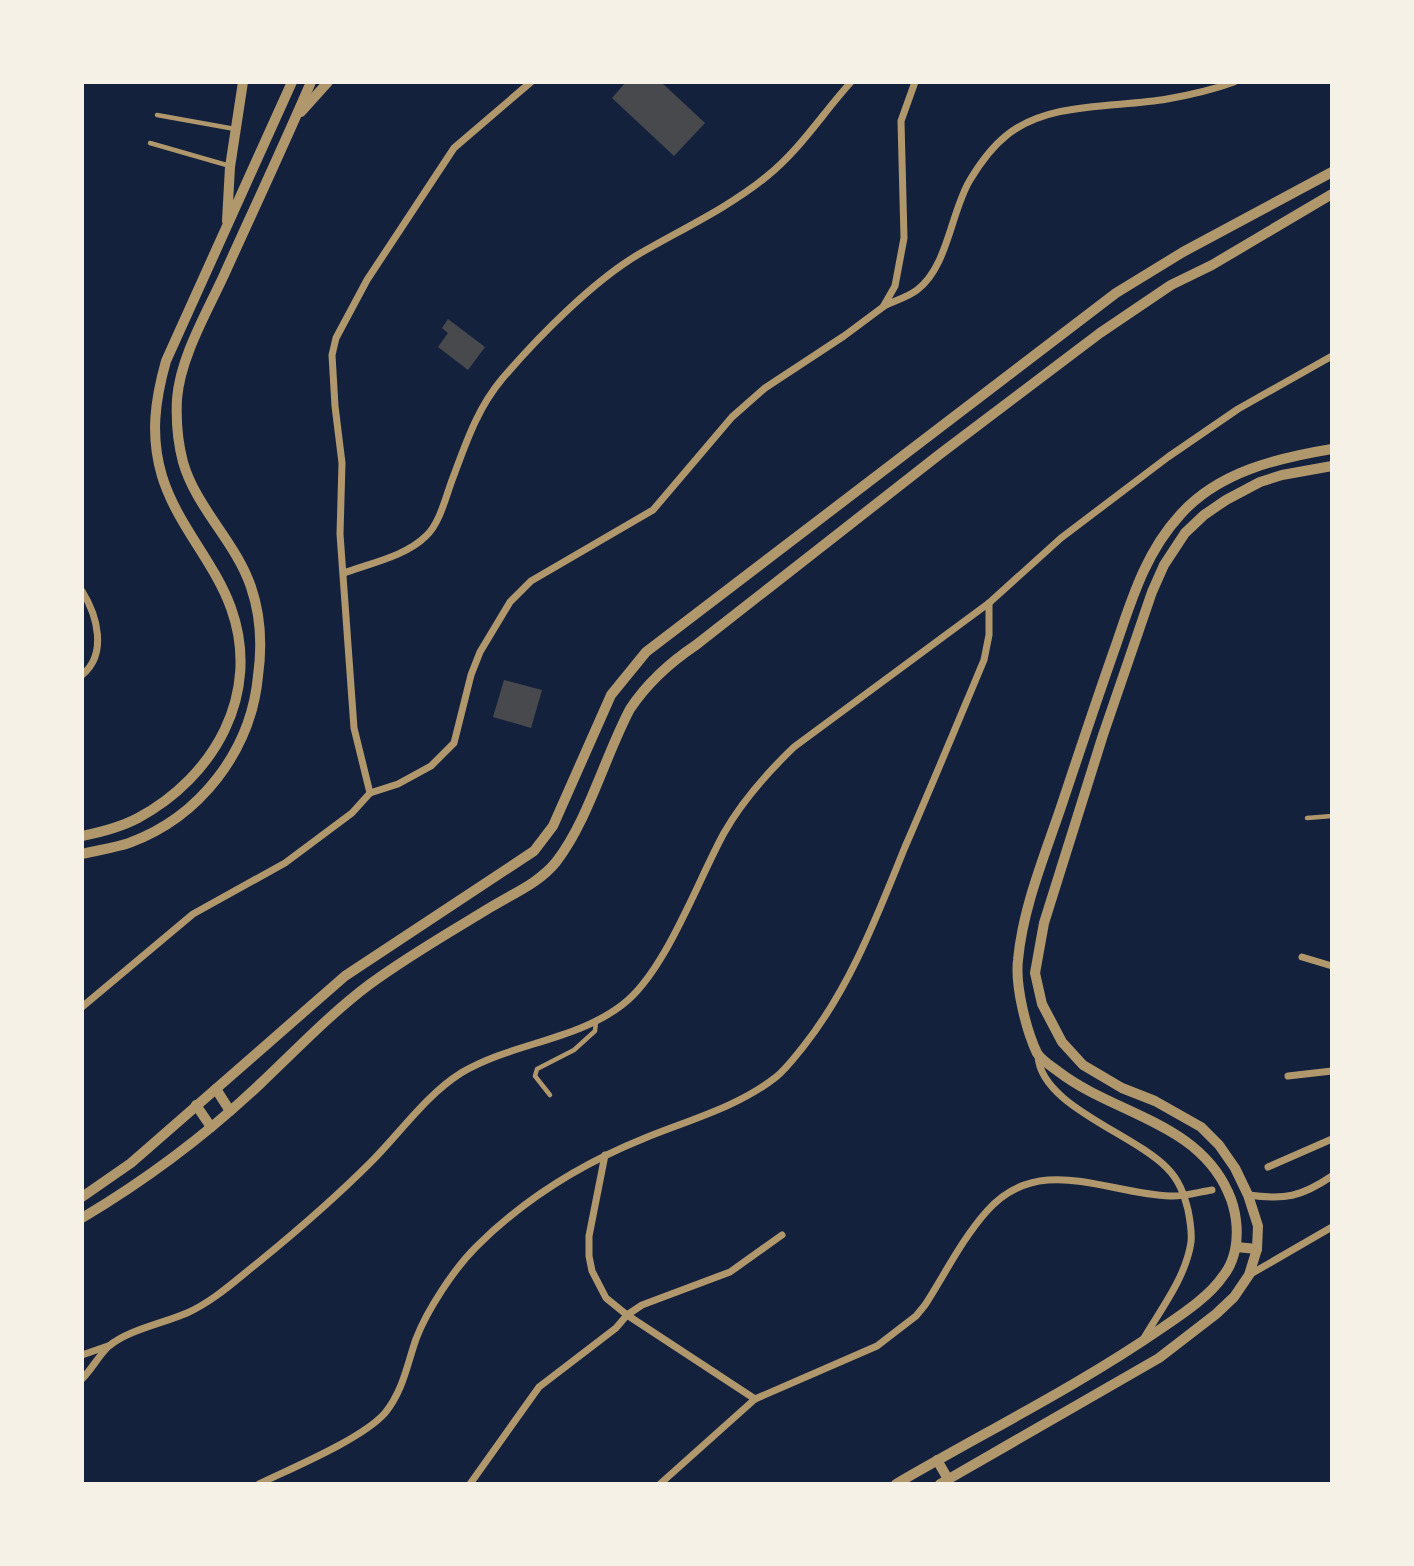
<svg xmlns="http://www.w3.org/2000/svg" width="1414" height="1566" font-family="'Public Sans',sans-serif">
	<rect width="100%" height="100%" fill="#14213d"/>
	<g fill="#48494c">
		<polygon points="626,82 661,82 705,123 674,156 612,98"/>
		<polygon points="448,319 485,347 468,370 438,347 448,333 442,328"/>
		<polygon points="504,680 542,690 531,728 493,717"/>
	</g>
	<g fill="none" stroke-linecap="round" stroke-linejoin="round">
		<g stroke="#b1986c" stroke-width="4.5">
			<polyline points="157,115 235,129"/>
			<polyline points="150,143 230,166"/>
			<polyline points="1307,818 1332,816"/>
			<polyline points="550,1095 535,1076 537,1069 574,1050 595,1031 596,1021"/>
		</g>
		<g stroke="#b1986c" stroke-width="7">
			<path d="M 884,306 C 894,301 908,297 917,290 C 948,267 951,211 970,180 C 979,165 993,146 1007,135 C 1049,101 1116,108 1167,99 C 1190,95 1212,90 1234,82"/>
			<path d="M 344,573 C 371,563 406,556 426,536 C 439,524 445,500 451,483 C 465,446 476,410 502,379 C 538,337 592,282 639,254 C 682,229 728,208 766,177 C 800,150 822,114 851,82"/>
			<path d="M 82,591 C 97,615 108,654 82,675"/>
			<polyline points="370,793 354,728 340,534 342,463 335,406 332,355 336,338 367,280 454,148 531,82"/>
			<polyline points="1302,957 1332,966"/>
			<polyline points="82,1007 193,914 285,863 352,813 370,793 398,784 431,766 454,743 471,675 480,652 510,602 531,581 653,510 732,417 765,388 844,336 883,307 895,286 904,238 901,121 915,82"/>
			<path d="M 1038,1056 C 1041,1106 1133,1133 1167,1168 C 1179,1180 1184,1194 1188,1210 C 1190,1220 1192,1232 1191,1242 C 1186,1277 1161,1309 1144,1338"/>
			<polyline points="1288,1076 1332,1071"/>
			<polyline points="605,1155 589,1236 589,1256 592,1271 606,1298 627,1315 755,1399"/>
			<polyline points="1268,1167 1332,1139"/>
			<path d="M 1248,1195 C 1285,1200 1301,1197 1332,1176"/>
			<polyline points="1249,1275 1332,1227"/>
			<polyline points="82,1355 108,1346"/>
			<path d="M 82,1379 C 92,1369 99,1355 109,1346 C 128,1330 164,1323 187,1313 C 214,1301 237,1279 260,1261 C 298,1230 336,1197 371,1162 C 400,1133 426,1095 461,1073 C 511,1043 575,1041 622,1005 C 665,973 697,882 724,833 C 742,801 767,773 794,747 L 989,603 L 1061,538 L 1168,457 L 1238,409 L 1332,356"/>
			<path d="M 259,1484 C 292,1468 362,1439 385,1413 C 403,1391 407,1365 416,1339 C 427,1310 454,1269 476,1247 C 523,1200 583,1163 645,1138 C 689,1120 738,1107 776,1077 C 786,1069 794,1058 803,1047 C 850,988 877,916 905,847 C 932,785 958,722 984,660 L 989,635 L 989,603"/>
			<polyline points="470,1484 539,1387 616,1328 627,1315 642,1305 730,1272 782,1235"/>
			<path d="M 660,1484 L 755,1399 L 877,1346 L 916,1316 L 925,1305 C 945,1274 962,1239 987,1211 C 1039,1152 1107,1194 1170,1196 C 1183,1197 1199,1192 1212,1190"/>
		</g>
		<g stroke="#b1986c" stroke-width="10">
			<polyline points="301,112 328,82"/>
			<polyline points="227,221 230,167 243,82"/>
			<path d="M 82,836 C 102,832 121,827 138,818 C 214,777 262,694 231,608 C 214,561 177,525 162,476 C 150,436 155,400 166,361 L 292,82"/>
			<path d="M 82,854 C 98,850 114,848 129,843 C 200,817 251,751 258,676 C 262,647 261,616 251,587 C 236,542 196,508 183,462 C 178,443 176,418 177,399 C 180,358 207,312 224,275 C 253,211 283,147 311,82"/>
			<polyline points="216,1089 230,1111"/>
			<polyline points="196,1105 211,1127"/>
			<polyline points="82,1197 131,1163 345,976 534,851 553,826 611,695 646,652 1116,293 1183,252 1332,172"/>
			<path d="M 82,1218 C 146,1180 206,1135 260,1084 C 296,1050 330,1014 370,984 C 408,956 450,932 491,907 C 514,893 539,883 556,862 C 588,821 605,756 630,709 C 648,682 669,663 696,645 L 940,454 L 1100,333 L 1171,285 L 1212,265 L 1332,194"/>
			<polyline points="1236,1247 1257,1249"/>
			<polyline points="937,1460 948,1479"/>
			<path d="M 896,1484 C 985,1432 1078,1386 1162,1328 C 1181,1315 1210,1296 1223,1276 C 1229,1269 1233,1259 1235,1250 C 1239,1231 1236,1209 1228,1192 C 1197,1122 1114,1114 1059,1072 C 1051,1066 1041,1060 1037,1053 C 1026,1030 1015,985 1018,960 C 1023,905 1047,850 1064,798 C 1081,747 1098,696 1116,645 C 1132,598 1146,552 1180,515 C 1218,472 1277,458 1332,449"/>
			<polyline points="940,1484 1159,1358 1216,1314 1234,1297 1249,1275 1257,1249 1258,1226 1248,1195 1235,1168 1219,1145 1201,1127 1155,1101 1122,1088 1083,1065 1062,1042 1042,1004 1035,973 1044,923 1103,735 1152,592 1164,565 1185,533 1204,515 1226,500 1260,482 1282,475 1332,466"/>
		</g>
	</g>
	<rect width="1414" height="1566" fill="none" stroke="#f6f1e7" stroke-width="168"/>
</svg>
